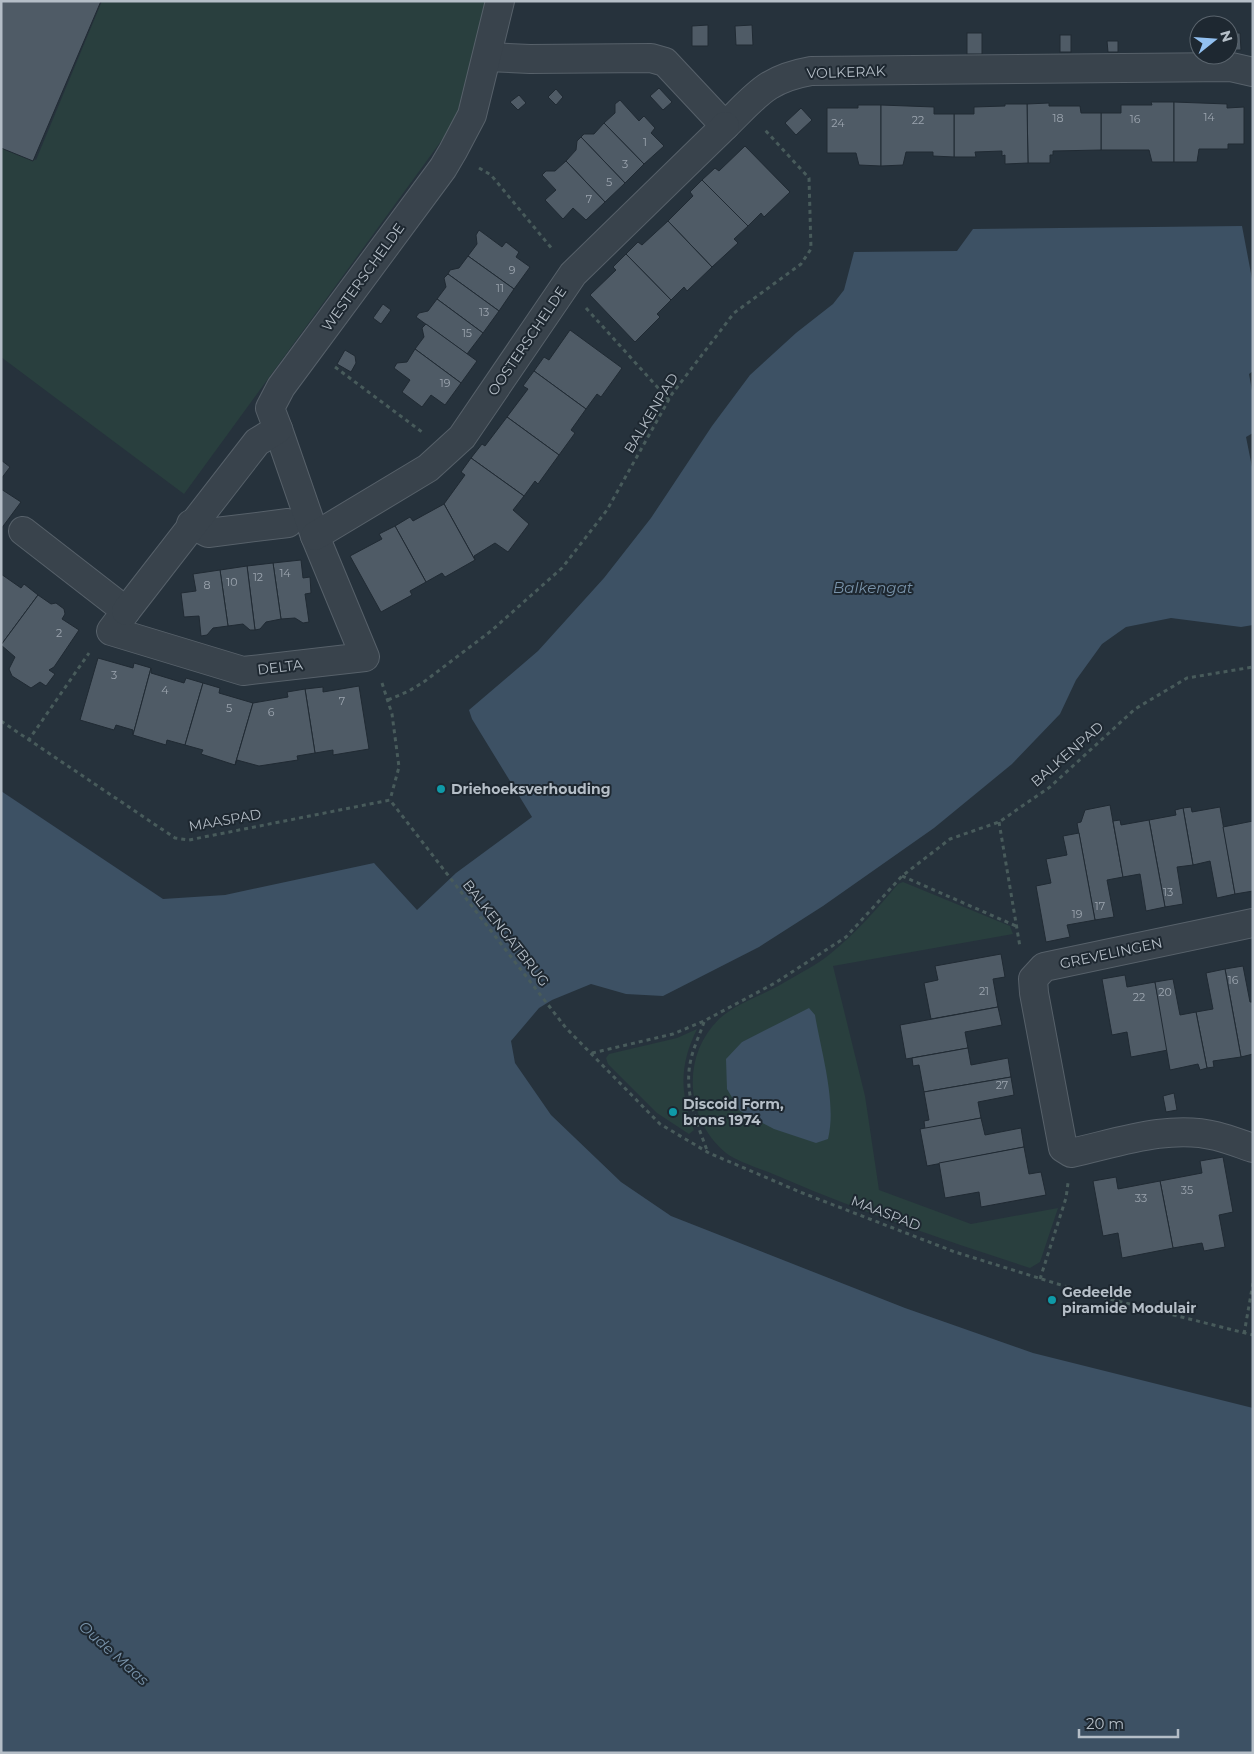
<svg xmlns="http://www.w3.org/2000/svg" width="1254" height="1754" font-family="Montserrat,sans-serif">
	<rect width="100%" height="100%" fill="#26323c"/>
	<g fill="#293f3e" fill-rule="evenodd">
		<polygon points="102,1 486,1 455,122 184,494 1,357 1,146 36,160"/>
		<path d="M 903,882 L 1010,926 L 1013,934 L 833,966 L 865,1096 L 879,1190 L 971,1224 L 1058,1208 L 1040,1262 L 1030,1268 C 947,1241 864,1213 785,1179 C 768,1171 739,1163 726,1153 C 685,1119 681,1056 719,1019 C 738,1002 764,995 785,982 C 800,973 817,965 830,954 C 856,933 877,909 898,884 ZM 809,1009 L 727,1088 L 742,1042 Z"/>
		<path d="M 697,1029 C 679,1066 680,1092 694,1130 L 689,1134 L 657,1113 L 608,1064 L 606,1058 L 609,1054 L 677,1038 Z"/>
	</g>
	<g fill="#3d5164">
		<polygon points="1242,226 1253,284 1253,371 1249,374 1253,396 1253,433 1246,437 1253,472 1253,625 1241,627 1171,618 1126,627 1102,644 1076,680 1060,714 1012,764 934,828 823,906 759,947 663,996 626,994 591,984 552,1000 539,1008 511,1041 515,1063 551,1115 621,1182 671,1216 905,1308 1033,1353 1253,1408 1253,1753 1,1753 1,791 163,899 225,895 374,863 417,910 456,873 532,817 472,719 469,710 538,651 604,578 651,518 712,426 750,375 796,333 833,304 844,290 854,252 957,251 973,229"/>
		<path d="M 809,1008 L 815,1015 C 821,1051 837,1103 828,1139 L 816,1143 L 774,1129 L 740,1111 L 727,1089 L 726,1059 L 742,1042 Z"/>
	</g>
	<g fill="#4f5b66" stroke="#202a33">
		<polygon points="1,1 101,1 33,161 1,148"/>
		<polygon points="708,25 708,46 692,46 692,26"/>
		<polygon points="752,25 753,45 736,45 735,26"/>
		<rect x="967" y="33" width="15" height="21"/>
		<polygon points="1229,33 1240,33 1241,50 1229,50"/>
		<rect x="1060" y="35" width="11" height="17"/>
		<polygon points="1107,41 1118,41 1118,52 1108,52"/>
		<polygon points="659,88 672,102 663,110 650,96"/>
		<polygon points="556,89 563,97 556,105 548,97"/>
		<polygon points="519,95 526,103 518,110 510,102"/>
		<polygon points="620,100 639,121 644,116 655,128 651,133 664,146 644,164 604,123 615,113 615,104"/>
		<polygon points="1151,102 1174,102 1174,162 1152,162 1149,150 1101,150 1101,113 1121,113 1121,105 1152,105"/>
		<polygon points="1174,102 1227,104 1227,108 1244,107 1244,144 1228,144 1228,149 1199,149 1197,162 1174,162"/>
		<polygon points="1049,103 1049,106 1080,106 1081,113 1101,113 1101,150 1053,151 1053,155 1050,155 1050,163 1028,163 1027,104"/>
		<polygon points="1005,104 1027,104 1028,163 1005,164 1005,155 1002,156 1002,151 975,152 976,157 954,157 954,114 974,114 974,107 1005,106"/>
		<polygon points="858,105 881,105 881,166 859,165 856,153 827,153 827,108 858,108"/>
		<polygon points="881,105 934,107 934,114 954,114 954,157 933,156 933,152 906,152 903,165 881,166"/>
		<polygon points="801,108 812,120 796,135 785,123"/>
		<polygon points="604,123 644,164 625,183 581,137 584,134 594,134"/>
		<polygon points="581,137 625,183 605,202 566,161 576,150 577,141"/>
		<polygon points="745,146 790,192 764,217 761,213 748,226 702,180 715,168 719,171"/>
		<polygon points="566,161 605,202 586,220 573,208 563,219 545,200 556,190 542,175 546,171 555,171"/>
		<polygon points="702,180 748,226 734,239 738,243 712,267 668,221 693,196 690,192"/>
		<polygon points="668,221 712,267 687,291 684,287 671,300 626,254 638,242 642,245"/>
		<polygon points="479,230 502,247 506,242 519,252 516,257 530,267 514,289 468,256 477,244 476,235"/>
		<polygon points="626,254 671,300 657,314 660,317 635,342 590,295 616,270 613,267"/>
		<polygon points="468,256 514,289 499,311 448,274 450,270 459,268"/>
		<polygon points="448,274 499,311 483,333 437,299 446,287 444,278"/>
		<polygon points="437,299 483,333 467,354 416,317 419,313 428,311"/>
		<polygon points="383,304 391,310 381,324 373,318"/>
		<polygon points="426,324 477,361 461,383 415,349 424,337 422,328"/>
		<polygon points="570,330 622,368 601,397 597,394 586,409 534,371 544,357 549,360"/>
		<polygon points="415,349 461,383 445,405 431,395 422,407 402,392 410,380 394,368 397,363 407,362"/>
		<polygon points="345,350 355,356 356,363 351,372 337,364"/>
		<polygon points="534,371 586,409 571,430 575,433 559,455 507,417 528,389 523,386"/>
		<polygon points="507,417 559,455 538,484 535,481 524,496 471,458 482,444 485,446"/>
		<polygon points="471,458 524,496 513,510 529,524 508,552 495,543 474,556 475,560 444,504 465,475 461,472"/>
		<polygon points="1,460 10,467 1,479"/>
		<polygon points="1,489 21,502 1,529"/>
		<polygon points="444,504 475,560 445,577 442,573 426,582 395,526 410,517 413,521"/>
		<polygon points="395,526 426,582 410,591 412,595 381,612 350,556 382,539 379,534"/>
		<polygon points="301,560 303,578 310,577 311,593 305,594 309,622 303,623 295,618 281,619 273,563"/>
		<polygon points="273,563 281,619 266,622 260,629 255,630 247,566"/>
		<polygon points="247,566 255,630 250,630 243,624 228,626 220,570"/>
		<polygon points="220,570 228,626 213,628 207,635 201,636 199,616 184,617 181,593 196,591 193,574"/>
		<polygon points="1,574 21,588 24,584 38,595 1,645"/>
		<polygon points="38,595 51,604 56,603 64,609 65,614 62,619 79,630 54,667 49,670 55,674 46,686 40,682 31,688 12,676 9,669 15,657 1,645"/>
		<polygon points="98,658 133,668 134,663 151,668 133,735 133,730 116,725 114,730 80,720"/>
		<polygon points="151,668 151,673 184,683 186,678 203,683 185,745 167,740 166,745 133,735"/>
		<polygon points="203,683 220,688 219,693 253,703 235,765 201,754 203,750 185,745"/>
		<polygon points="359,686 369,749 333,755 333,750 315,753 305,689 323,687 323,692"/>
		<polygon points="305,689 315,753 297,756 298,760 259,766 237,760 235,765 253,703 288,697 287,692"/>
		<polygon points="1110,805 1123,877 1107,880 1114,917 1095,920 1077,823 1081,822 1085,810"/>
		<polygon points="1191,807 1192,812 1220,807 1235,894 1217,898 1210,861 1193,865 1183,808"/>
		<polygon points="1183,808 1193,865 1177,867 1183,904 1165,907 1149,820 1176,815 1175,810"/>
		<polygon points="1120,820 1121,825 1149,820 1165,907 1146,911 1140,874 1123,877 1113,821"/>
		<polygon points="1253,821 1253,891 1235,894 1223,827"/>
		<polygon points="1079,833 1095,920 1067,925 1070,937 1046,942 1036,886 1051,883 1046,859 1067,855 1063,836"/>
		<polygon points="1001,954 1005,977 993,979 998,1007 931,1019 924,983 938,980 935,966"/>
		<polygon points="1243,966 1250,1002 1253,1002 1253,1054 1241,1057 1225,969"/>
		<polygon points="1225,969 1241,1057 1213,1061 1214,1067 1207,1068 1196,1012 1213,1009 1206,973"/>
		<polygon points="1125,975 1127,987 1155,982 1168,1050 1131,1057 1127,1032 1112,1035 1102,979"/>
		<polygon points="1173,979 1180,1015 1196,1012 1207,1068 1200,1070 1198,1064 1170,1070 1155,982"/>
		<polygon points="998,1007 1002,1025 965,1032 968,1048 906,1059 900,1025"/>
		<polygon points="968,1048 971,1065 1008,1058 1011,1077 924,1092 919,1065 913,1066 912,1058"/>
		<polygon points="1011,1077 1014,1095 978,1102 981,1118 925,1129 924,1121 929,1120 924,1092"/>
		<polygon points="1174,1093 1177,1110 1166,1112 1163,1096"/>
		<polygon points="981,1118 985,1135 1021,1128 1024,1147 927,1166 920,1129"/>
		<polygon points="1024,1147 1029,1174 1041,1172 1046,1195 981,1207 979,1192 945,1198 939,1163"/>
		<polygon points="1223,1157 1233,1212 1219,1215 1225,1247 1204,1251 1202,1243 1173,1248 1160,1181 1202,1173 1200,1161"/>
		<polygon points="1116,1177 1118,1189 1160,1181 1173,1248 1122,1258 1118,1233 1103,1236 1093,1181"/>
	</g>
	<g fill="none" stroke-linecap="round" stroke-linejoin="round">
		<g stroke="#57616a" stroke-width="30">
			<g id="minor">
				<path d="M 487,57 L 530,59 L 651,58 L 665,62 L 725,126 C 757,95 766,79 811,71 L 1231,67 L 1253,72"/>
				<polyline points="191,524 208,533 288,523"/>
				<polyline points="23,531 126,611 111,631 243,671 365,657 315,536 278,429"/>
				<polyline points="315,536 428,468 462,437 573,274 725,126"/>
				<polyline points="126,611 257,442 278,429 270,408 281,387 443,168 453,151 472,115 500,1"/>
				<path d="M 1253,923 L 1044,967 L 1033,979 L 1034,993 L 1063,1148 L 1071,1153 C 1117,1143 1169,1124 1216,1136 C 1228,1139 1241,1144 1253,1148"/>
			</g>
		</g>
		<g stroke="#485b5b" stroke-width="3" stroke-dasharray="4 4" stroke-linecap="butt">
			<polyline points="479,168 491,175 553,250"/>
			<polyline points="586,308 669,400"/>
			<polyline points="335,367 422,432"/>
			<polyline points="382,683 392,714 399,767 390,800"/>
			<polyline points="388,700 409,691 425,681 491,631 562,568 607,510 672,394 734,313 801,264 811,249 809,178 765,130"/>
			<polyline points="1,721 175,838 189,840 390,800 566,1028 660,1124 709,1153 800,1192 955,1252 1090,1294 1253,1335"/>
			<polyline points="28,741 89,653"/>
			<polyline points="999,822 1020,947"/>
			<polyline points="902,876 1016,926"/>
			<path d="M 704,1022 C 700,1034 694,1046 691,1059 C 683,1091 697,1123 708,1153"/>
			<polyline points="592,1053 673,1034 704,1021 775,983 846,937 902,876 950,839 999,822 1050,787 1135,709 1187,678 1253,667"/>
			<polyline points="1040,1279 1066,1198 1068,1183"/>
			<polyline points="1244,1334 1253,1283"/>
		</g>
		<use href="#minor" stroke="#39434c" stroke-width="28"/>
	</g>
	<g fill="#0f9aa8" stroke="#1e2831" stroke-width="2">
		<circle cx="441" cy="789" r="5"/>
		<circle cx="673" cy="1112" r="5"/>
		<circle cx="1052" cy="1300" r="5"/>
	</g>
	<g text-anchor="middle" dominant-baseline="central" stroke-width="4" stroke-linejoin="round" paint-order="stroke">
		<g font-size="11" fill="#9ca5af">
			<text x="1209" y="117">14</text>
			<text x="1058" y="118">18</text>
			<text x="1135" y="119">16</text>
			<text x="918" y="120">22</text>
			<text x="838" y="123">24</text>
			<text x="645" y="142">1</text>
			<text x="625" y="164">3</text>
			<text x="609" y="182">5</text>
			<text x="589" y="199">7</text>
			<text x="512" y="270">9</text>
			<text x="500" y="288">11</text>
			<text x="484" y="312">13</text>
			<text x="467" y="333">15</text>
			<text x="445" y="383">19</text>
			<text x="285" y="573">14</text>
			<text x="258" y="577">12</text>
			<text x="232" y="582">10</text>
			<text x="207" y="585">8</text>
			<text x="59" y="633">2</text>
			<text x="114" y="675">3</text>
			<text x="165" y="690">4</text>
			<text x="342" y="701">7</text>
			<text x="229" y="708">5</text>
			<text x="271" y="712">6</text>
			<text x="1168" y="892">13</text>
			<text x="1100" y="906">17</text>
			<text x="1077" y="914">19</text>
			<text x="1233" y="980">16</text>
			<text x="984" y="991">21</text>
			<text x="1165" y="992">20</text>
			<text x="1139" y="997">22</text>
			<text x="1002" y="1085">27</text>
			<text x="1187" y="1190">35</text>
			<text x="1141" y="1198">33</text>
		</g>
		<g font-size="14" fill="#b5bec7" stroke="#1e2831">
			<text transform="translate(846 72) rotate(-2)">VOLKERAK</text>
			<text transform="translate(363 277) rotate(-54)">WESTERSCHELDE</text>
			<text transform="translate(527 341) rotate(-56)">OOSTERSCHELDE</text>
			<text transform="translate(651 413) rotate(-59)">BALKENPAD</text>
			<text transform="translate(280 667) rotate(-7)">DELTA</text>
			<text transform="translate(1067 754) rotate(-41)">BALKENPAD</text>
			<text transform="translate(225 820) rotate(-10)">MAASPAD</text>
			<text transform="translate(506 933) rotate(52)">BALKENGATBRUG</text>
			<text transform="translate(1111 953) rotate(-12)">GREVELINGEN</text>
			<text transform="translate(886 1213) rotate(21)">MAASPAD</text>
		</g>
		<g font-size="14" font-weight="bold" fill="#b5bec7" stroke="#1e2831" text-anchor="start">
			<text x="451" y="789">Driehoeksverhouding</text>
			<text x="683" y="1104">Discoid Form,<tspan x="683" dy="16">brons 1974</tspan></text>
			<text x="1062" y="1292">Gedeelde<tspan x="1062" dy="16">piramide Modulair</tspan></text>
		</g>
		<g font-size="15" font-style="italic" fill="#7892a9" stroke="#1e2831">
			<text x="873" y="587">Balkengat</text>
			<text transform="translate(114 1653) rotate(42)">Oude Maas</text>
		</g>
	</g>
	<rect width="1254" height="1754" fill="none" stroke="#b5bec7" stroke-width="5"/>
	<g transform="translate(1214 40) rotate(73)"><circle r="24" fill="#1e2831" stroke="#5a646d"/>
	<path d="M0-4L9 19L0 12L-9 19Z" fill="#92c0f0"/>
	<text y="-8" font-size="14" font-weight="bold" text-anchor="middle" fill="#b5bec7">N</text>
	</g>
	<path d="M1079 1729v8h99v-8" fill="none" stroke="#b5bec7" stroke-width="2.5"/>
	<text x="1086" y="1729" font-size="15" fill="#b5bec7" stroke="#1e2831" stroke-width="4" paint-order="stroke">20 m</text>
</svg>
